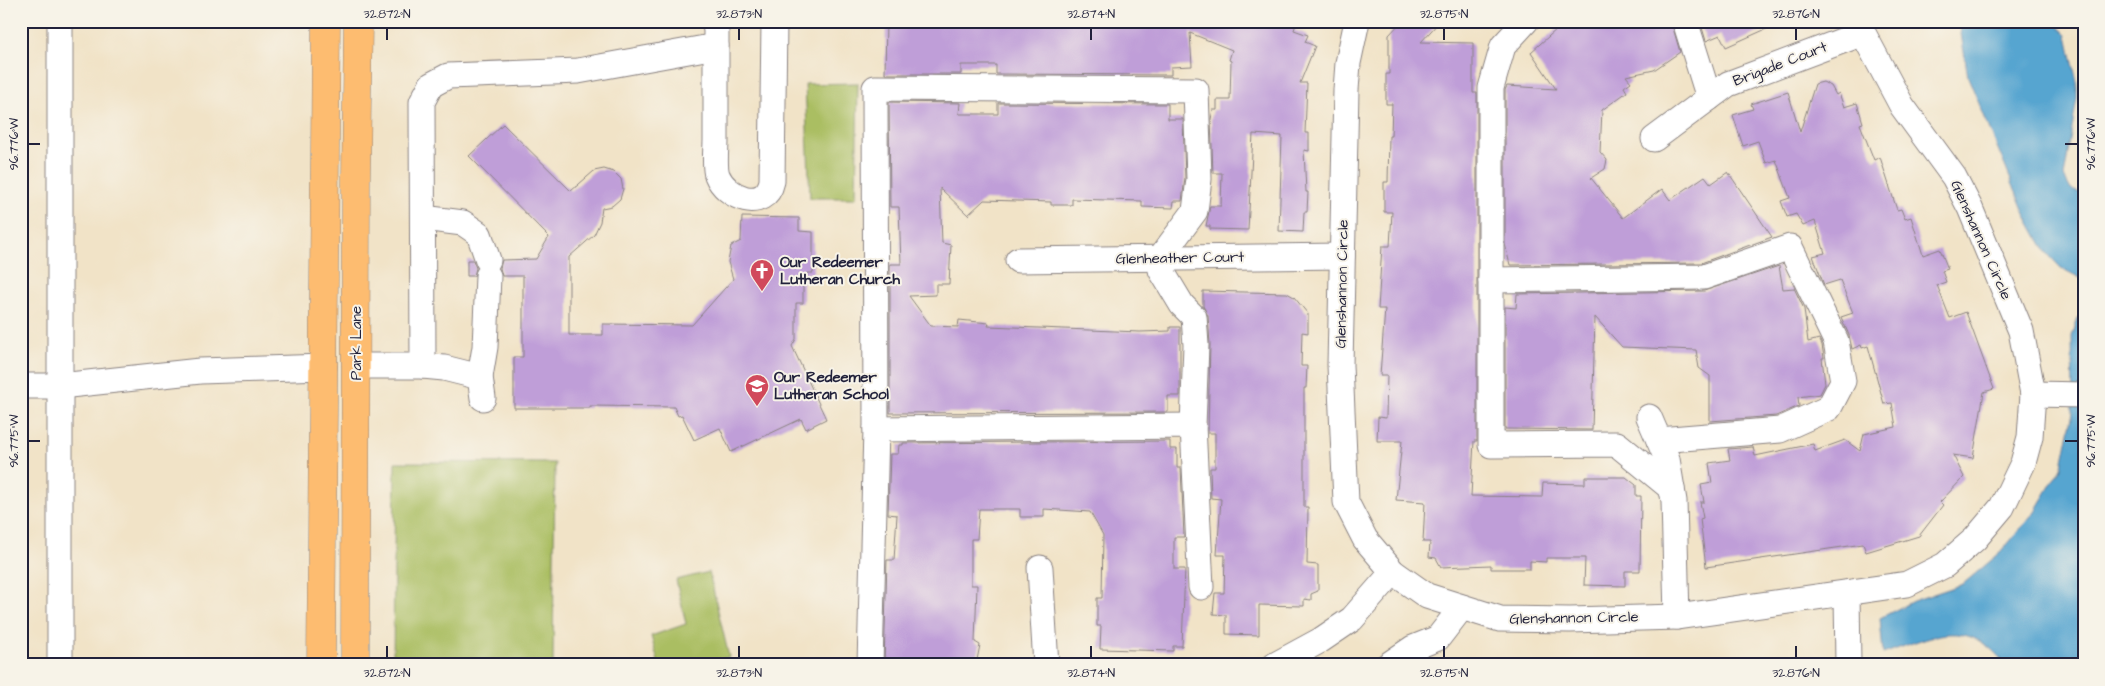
<svg xmlns="http://www.w3.org/2000/svg" width="2105" height="686" font-family="'Architects Daughter',sans-serif">
	<rect width="100%" height="100%" fill="#f7f3e8"/>
	<filter id="ink" filterUnits="userSpaceOnUse"><feTurbulence type="fractalNoise" baseFrequency=".02" numOctaves="2"/><feDisplacementMap in="SourceGraphic" scale="10" xChannelSelector="R" yChannelSelector="G"/><feConvolveMatrix kernelMatrix="1 2 1 2 8 2 1 2 1" color-interpolation-filters="sRGB"/></filter>
	<filter id="wash" filterUnits="userSpaceOnUse"><feTurbulence type="fractalNoise" baseFrequency=".0096" numOctaves="4" result="noise"/><feDisplacementMap in="SourceGraphic" scale="20" xChannelSelector="R" yChannelSelector="G"/><feGaussianBlur stdDeviation="1.12" result="paint"/><feColorMatrix in="noise" values="0 0 0 0 0 0 0 0 0 0 0 0 0 0 0 0 0 1.4 0 .05"/><feComposite in="paint" operator="in"/></filter>
	<g filter="url(#wash)">
		<rect width="100%" height="100%" fill="#f1e3c7"/>
		<g fill="#aabe62" stroke="#66704e">
			<polygon points="858,83 856,198 810,198 805,84"/>
			<polygon points="395,462 555,463 553,665 393,665"/>
			<polygon points="709,572 729,657 695,665 659,665 651,636 686,624 676,580"/>
		</g>
		<g fill="#57a5d0" stroke="#3c6486">
			<polygon points="1959,21 2052,21 2067,35 2077,82 2077,98 2064,177 2071,190 2084,194 2084,280 2061,268 2046,252 2025,214 1968,77"/>
			<path d="M 2084,315 L 2084,665 L 2006,665 C 1966,615 1933,636 1883,654 L 1880,618 L 1913,601 L 1963,584 L 2001,552 L 2035,511 L 2062,466 L 2073,412 L 2072,336 L 2079,316 Z"/>
		</g>
		<g id="blocks">
			<g fill="#bf9ed8">
				<polygon points="886,21 1297,21 1294,30 1308,35 1305,42 1315,46 1300,83 1307,83 1305,133 1309,133 1309,151 1304,150 1306,192 1308,192 1307,212 1304,212 1303,232 1279,231 1282,136 1253,134 1248,230 1210,229 1210,226 1206,226 1210,206 1221,206 1222,173 1213,173 1211,119 1213,110 1217,110 1217,100 1230,100 1231,61 1229,60 1232,50 1190,33 1192,66 1171,67 1171,75 996,74 996,65 961,65 961,74 885,74"/>
				<polygon points="1402,21 1440,21 1421,42 1473,43 1473,93 1477,93 1477,441 1474,441 1471,496 1542,497 1543,483 1585,484 1585,477 1626,477 1636,485 1636,496 1641,496 1640,571 1625,571 1625,586 1584,585 1585,558 1546,558 1546,562 1530,561 1530,569 1491,569 1491,565 1441,567 1436,558 1429,557 1430,542 1423,542 1425,502 1396,500 1402,441 1377,441 1378,417 1386,418 1387,375 1380,375 1385,309 1378,309 1382,246 1390,246 1392,212 1384,212 1384,182 1388,182 1389,136 1391,136 1392,104 1386,104 1386,74 1389,74 1389,35"/>
				<polygon points="1566,21 1671,21 1680,52 1654,70 1626,76 1631,82 1624,87 1627,92 1602,110 1600,152 1607,160 1605,169 1591,178 1623,218 1662,189 1670,200 1705,176 1711,184 1728,172 1772,237 1701,263 1510,265 1505,244 1505,90 1507,86 1556,89 1531,52"/>
				<polygon points="1700,21 1784,21 1726,47 1720,35 1706,41"/>
				<polygon points="1823,82 1831,86 1836,95 1839,93 1844,107 1857,103 1863,123 1860,124 1874,160 1880,157 1897,210 1901,209 1905,219 1911,217 1923,255 1940,249 1948,269 1942,271 1946,282 1937,285 1950,318 1966,312 1994,389 1984,392 1973,458 1953,455 1964,477 1940,502 1943,505 1919,536 1866,552 1863,544 1706,567 1700,519 1703,518 1700,502 1704,502 1701,485 1712,483 1709,463 1730,460 1728,449 1753,447 1755,456 1813,444 1815,451 1845,440 1860,451 1864,434 1896,427 1892,403 1884,404 1868,346 1862,348 1861,345 1852,349 1849,335 1841,317 1853,313 1840,280 1824,285 1813,256 1825,253 1815,221 1803,226 1796,214 1787,217 1781,201 1790,198 1776,160 1766,163 1758,141 1743,146 1733,115 1753,109 1751,104 1788,92 1800,132 1815,84"/>
				<polygon points="889,102 960,103 959,114 998,114 998,103 1168,104 1168,119 1183,119 1185,178 1182,201 1174,201 1173,208 1142,207 1142,201 1072,199 1072,205 1051,205 1051,202 984,200 968,215 940,188 942,243 951,245 949,284 936,284 936,295 909,296 931,326 958,327 959,320 989,323 988,326 1140,332 1170,331 1170,327 1180,327 1180,396 1168,396 1168,412 890,413 890,264 901,264 899,207 890,207"/>
				<polygon points="503,124 571,191 594,171 604,169 614,172 621,179 623,189 620,199 612,206 602,208 600,222 594,235 569,257 569,335 603,335 603,324 692,325 733,279 728,262 731,246 741,241 742,217 799,218 799,231 813,232 813,273 807,273 807,281 803,281 803,303 796,303 796,339 792,346 826,419 806,429 801,419 731,452 720,428 694,440 682,415 678,416 674,407 590,406 590,408 514,408 514,357 523,357 523,276 502,276 500,268 502,260 536,259 549,237 469,156"/>
				<polygon points="467,260 473,260 476,268 474,276 467,276"/>
				<polygon points="1779,266 1783,289 1794,288 1804,309 1808,342 1819,339 1822,345 1824,358 1822,358 1825,384 1820,394 1798,397 1799,406 1776,416 1710,421 1710,376 1699,368 1696,350 1622,347 1595,317 1592,430 1505,429 1505,307 1516,308 1517,294 1704,291"/>
				<polygon points="1203,291 1287,293 1294,297 1308,314 1308,333 1302,332 1301,366 1307,366 1306,388 1304,388 1304,507 1308,507 1307,564 1318,565 1318,591 1311,594 1311,600 1304,599 1304,606 1259,605 1259,635 1226,634 1226,615 1213,614 1215,593 1224,593 1225,555 1217,555 1221,499 1211,498 1210,468 1215,468 1215,433 1208,433 1210,344 1208,316 1203,306"/>
				<polygon points="1170,441 1170,449 1177,449 1177,468 1181,468 1184,537 1174,537 1174,569 1185,569 1182,646 1173,646 1173,651 1100,649 1101,626 1097,626 1097,598 1102,598 1103,535 1090,512 1044,509 1044,517 1020,517 1020,509 979,509 977,539 971,539 971,585 977,585 975,642 980,645 976,665 884,665 887,560 894,560 897,515 888,514 890,454 898,454 899,445 903,445 903,443"/>
			</g>
		</g>
	</g>
	<g filter="url(#ink)">
		<use href="#blocks" fill-opacity="0" stroke="#8a8281" stroke-width="1"/>
		<g fill="none" stroke-linecap="round" stroke-linejoin="round">
			<g stroke="#8a8281" stroke-width="27">
				<g id="minor">
					<path d="M 714,21 L 716,30 C 716,66 716,103 716,140 C 716,150 714,166 717,175 C 726,198 765,213 772,181 L 774,21"/>
					<polyline points="1357,21 1348,63 1346,90 1340,365 1346,502 1365,539 1393,572 1427,596 1500,619 1570,620 1677,617 1907,584 1945,565 1975,539 2002,507 2023,463 2030,437 2033,394 2021,331 1970,208 1954,177 1902,106 1863,33 1858,21"/>
					<polyline points="1526,21 1503,46 1491,88 1491,445 1617,444 1672,489"/>
					<polyline points="1685,21 1709,98"/>
					<polyline points="1654,139 1728,84 1863,33"/>
					<polyline points="423,218 463,223 479,234 488,260"/>
					<polyline points="1018,260 1342,256"/>
					<polyline points="1491,280 1704,277 1790,247 1836,341 1843,381 1829,408 1780,430 1659,440"/>
					<polyline points="356,366 423,366 444,368 480,377 483,398"/>
					<polyline points="423,366 422,102 431,85 448,76 578,71 716,46"/>
					<polyline points="480,377 485,347 488,276"/>
					<polyline points="21,386 60,386 200,371 324,367"/>
					<polyline points="2033,394 2084,395"/>
					<polyline points="1649,417 1667,459 1674,501 1677,617"/>
					<polyline points="876,429 1193,426 1201,587"/>
					<polyline points="1040,568 1046,665"/>
					<polyline points="1847,593 1848,665"/>
					<polyline points="60,665 60,21"/>
					<polyline points="870,665 876,429 875,88 1196,90 1199,179 1195,211 1160,258 1161,270 1182,305 1194,317 1196,345 1193,426"/>
					<polyline points="1275,665 1321,640 1352,619 1393,572"/>
					<polyline points="1388,665 1413,648 1438,638 1462,607"/>
				</g>
			</g>
			<g stroke="#8a8281" stroke-width="29">
				<g id="major">
					<polyline points="321,665 326,21"/>
					<polyline points="355,665 356,177 358,21"/>
				</g>
			</g>
			<use href="#minor" stroke="#fff" stroke-width="25"/>
			<use href="#major" stroke="#fdbc70" stroke-width="28"/>
		</g>
	</g>
	<path fill="none" stroke="#22223b" stroke-width="2" d="M 387,28 L 387,40M 739,28 L 739,40M 1091,28 L 1091,40M 1444,28 L 1444,40M 1796,28 L 1796,40M 28,144 L 40,144M 2065,144 L 2078,144M 28,441 L 40,441M 2065,441 L 2078,441M 387,646 L 387,658M 739,646 L 739,658M 1091,646 L 1091,658M 1444,646 L 1444,658M 1796,646 L 1796,658"/>
	<defs>
		<g id="church-pin" transform="scale(1.25)"><path d="M0 17L-7.5 6A9.5 9.5 0 1 1 7.5 6Z" fill="#d1495b" stroke="#f7f3e8"/><path d="M-1.2-6h2.4v3.5h3.3v2.4h-3.3V6h-2.4V-.1h-3.3v-2.4h3.3Z" fill="#fff"/></g>
		<g id="school-pin" transform="scale(1.25)"><path d="M0 17L-7.5 6A9.5 9.5 0 1 1 7.5 6Z" fill="#d1495b" stroke="#f7f3e8"/><path d="M0-5L7-2L0 1L-7-2ZM-4 1L0 2.5L4 1V4Q0 6-4 4Z" fill="#fff"/></g>
	</defs>
	<g fill-rule="evenodd">
		<use href="#church-pin" x="762" y="271"/>
		<use href="#school-pin" x="757" y="386"/>
	</g>
	<g text-anchor="middle" dominant-baseline="central" stroke-width="4" stroke-linejoin="round" paint-order="stroke">
		<g font-size="15" fill="#22223b" stroke="#f7f3e8">
			<text transform="translate(1780 64) rotate(-21)">Brigade Court</text>
			<text transform="translate(1981 240) rotate(66)">Glenshannon Circle</text>
			<text transform="translate(1180 258) rotate(-1)">Glenheather Court</text>
			<text transform="translate(1342 284) rotate(-89)">Glenshannon Circle</text>
			<text transform="translate(356 343) rotate(-90)">Park Lane</text>
			<text transform="translate(1574 618) rotate(-1)">Glenshannon Circle</text>
		</g>
		<g font-size="15" font-weight="bold" fill="#22223b" stroke="#f7f3e8" text-anchor="start">
			<text x="780" y="262">Our Redeemer<tspan x="780" dy="17">Lutheran Church</tspan></text>
			<text x="774" y="377">Our Redeemer<tspan x="774" dy="17">Lutheran School</tspan></text>
		</g>
	</g>
	<rect width="2105" height="686" fill="none" stroke="#f7f3e8" stroke-width="55"/>
	<rect x="28" y="28" width="2050" height="630" fill="none" stroke="#22223b" stroke-width="2"/>
	<g font-size="12" text-anchor="middle" fill="#22223b">
		<text x="387" y="18">32.872°N</text>
		<text x="739" y="18">32.873°N</text>
		<text x="1091" y="18">32.874°N</text>
		<text x="1444" y="18">32.875°N</text>
		<text x="1796" y="18">32.876°N</text>
		<text transform="translate(2091 144) rotate(-90)" y="4">96.776°W</text>
		<text transform="translate(14 144) rotate(-90)" y="4">96.776°W</text>
		<text transform="translate(2091 441) rotate(-90)" y="4">96.775°W</text>
		<text transform="translate(14 441) rotate(-90)" y="4">96.775°W</text>
		<text x="387" y="677">32.872°N</text>
		<text x="739" y="677">32.873°N</text>
		<text x="1091" y="677">32.874°N</text>
		<text x="1444" y="677">32.875°N</text>
		<text x="1796" y="677">32.876°N</text>
	</g>
</svg>
